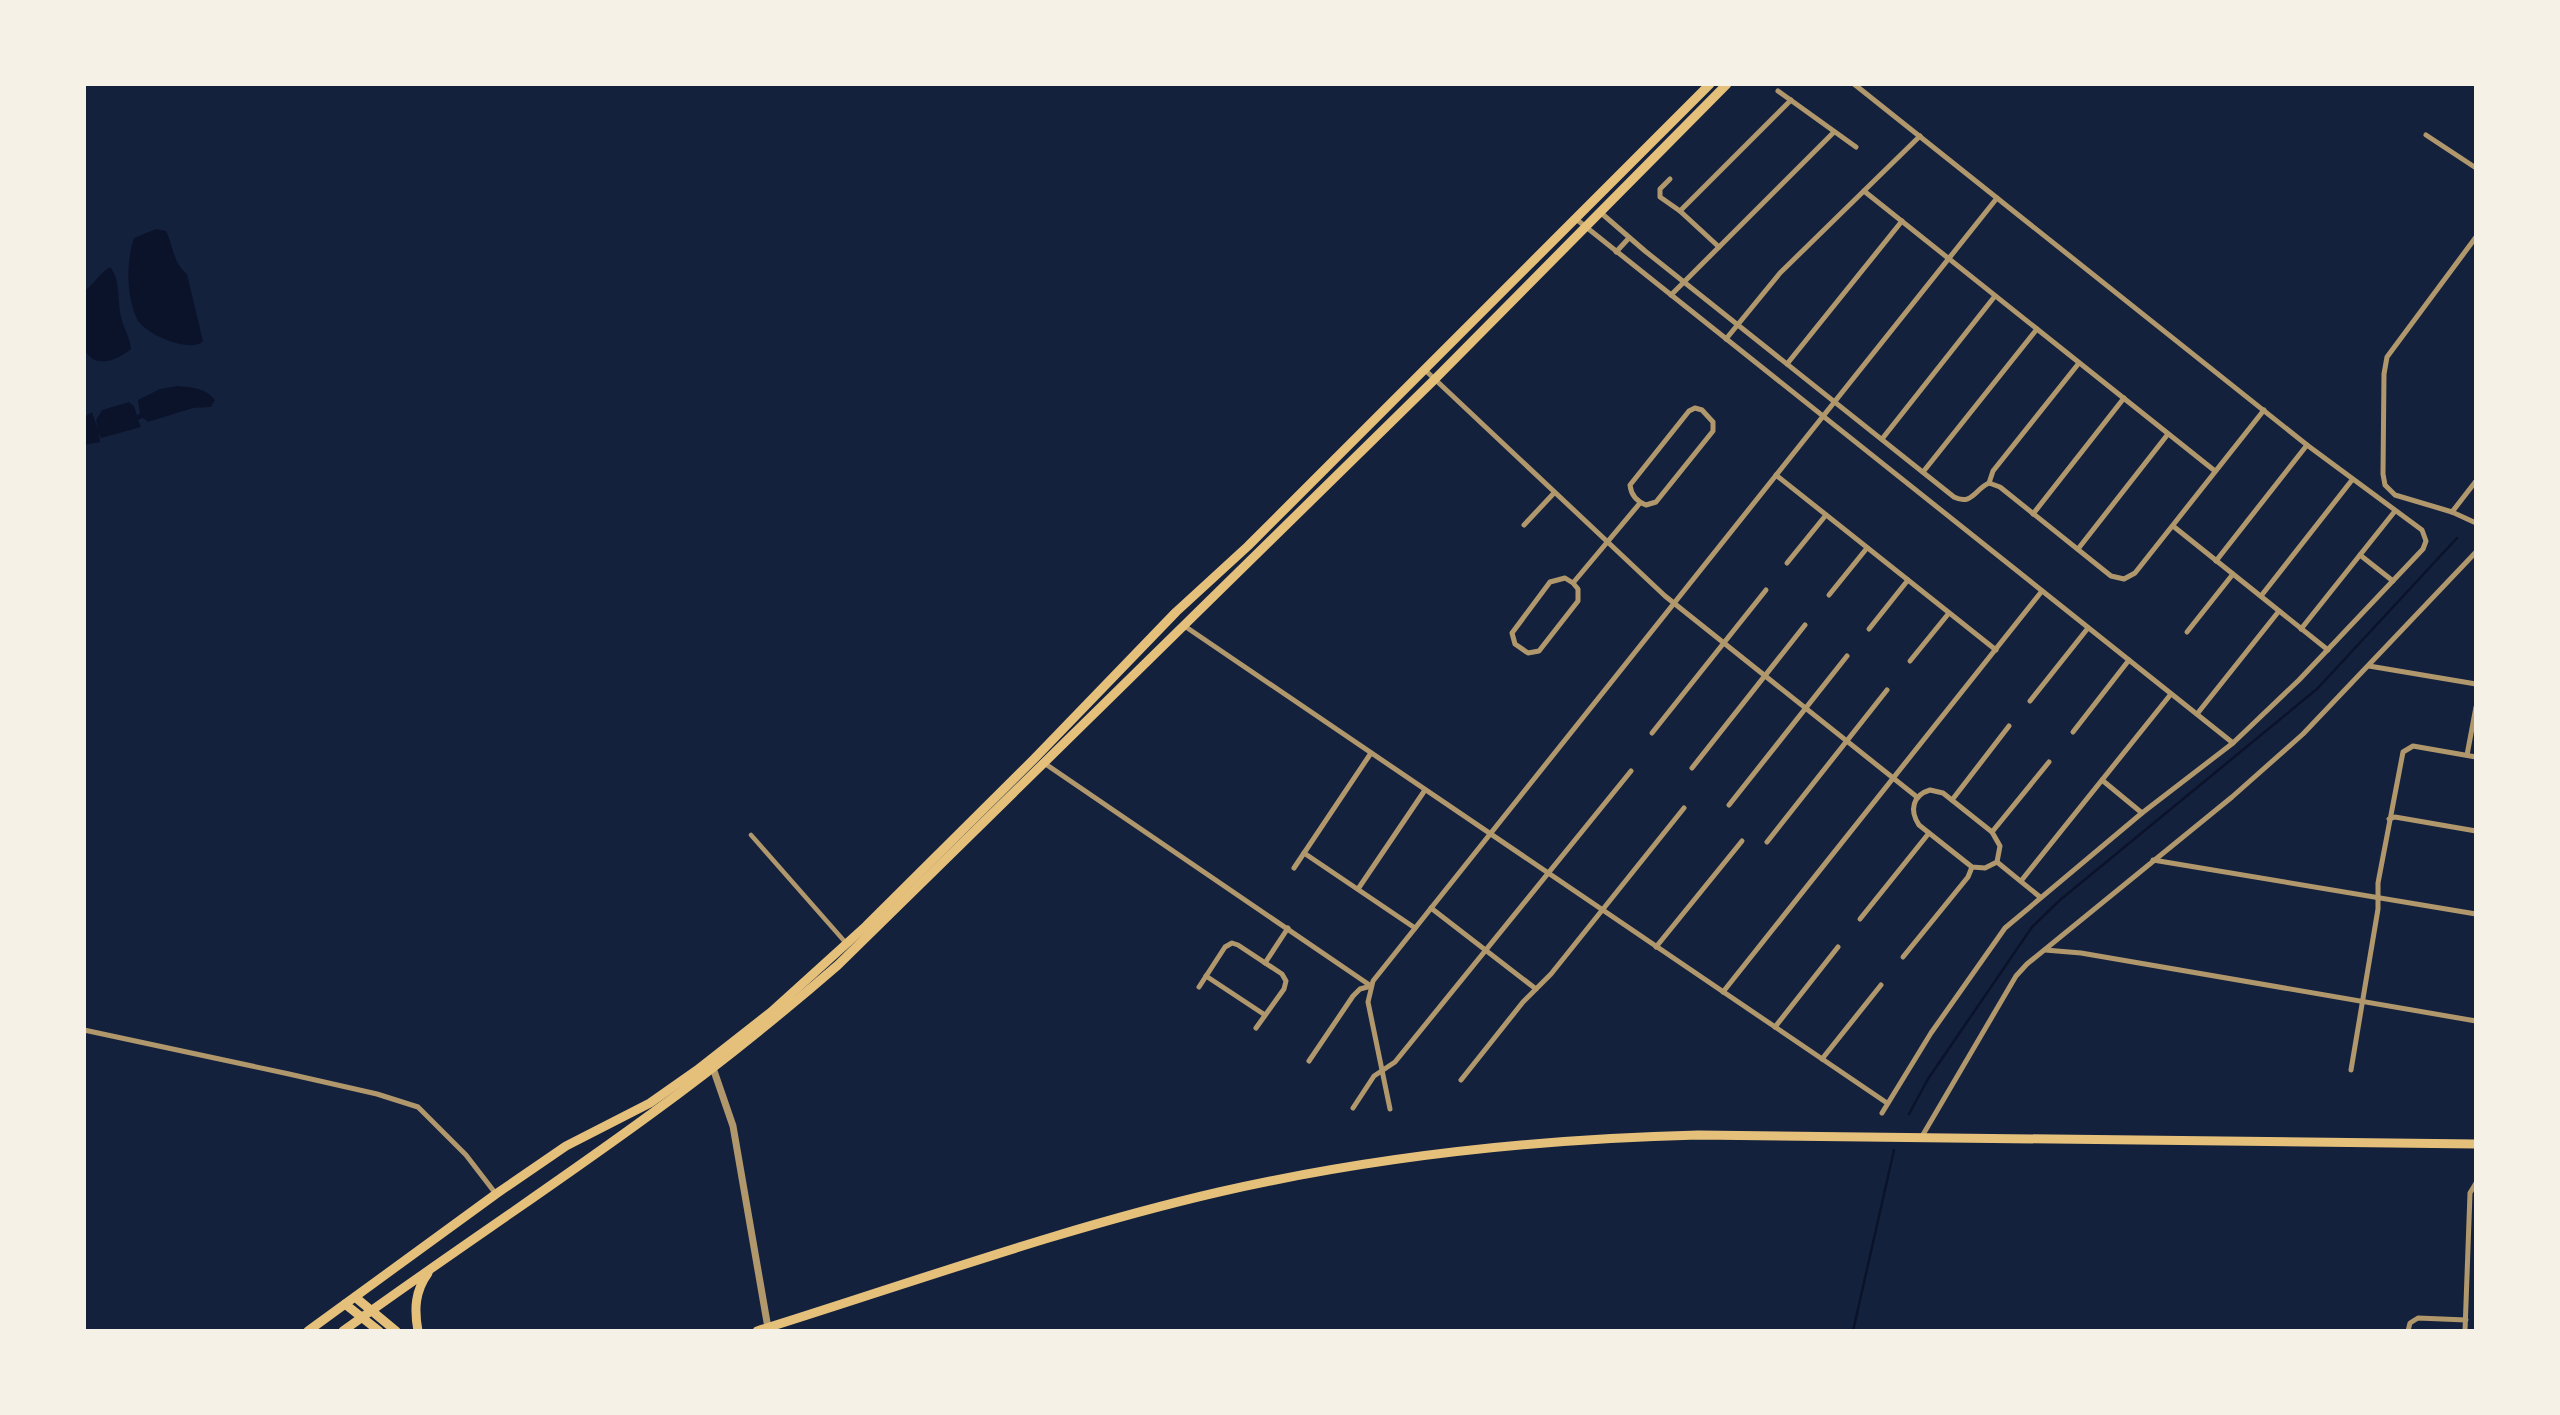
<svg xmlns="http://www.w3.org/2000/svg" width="2560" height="1415" font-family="Rubik,sans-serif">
	<rect width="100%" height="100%" fill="#14213d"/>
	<g fill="#0b132b">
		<path d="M 156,229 L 166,231 C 174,247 172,261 187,274 L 203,341 C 191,354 144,334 137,319 C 126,296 126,261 134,238 Z"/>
		<path d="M 110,267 C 121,279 117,301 121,316 C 123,328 130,336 131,349 C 117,361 93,370 84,348 L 84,291 C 95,284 99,273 110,267 Z"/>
		<path d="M 177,386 C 192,387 206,388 215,400 L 211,407 L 193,408 L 148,422 L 143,418 L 138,420 L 141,427 L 101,438 L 99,433 L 100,442 L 84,445 L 84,417 L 92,412 L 98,430 L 96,420 L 102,410 L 129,402 L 134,406 L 137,415 L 140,414 L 138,400 L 160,389 Z"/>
	</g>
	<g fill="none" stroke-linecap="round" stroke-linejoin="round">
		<g stroke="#0b132b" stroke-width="2.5">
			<polyline points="1909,1114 1928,1079 2032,927 2060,900 2317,689 2457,538"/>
			<polyline points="1853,1331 1894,1150"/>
		</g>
		<polyline stroke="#b1986c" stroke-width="4.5" points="751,835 846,943"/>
		<g stroke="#b1986c" stroke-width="5">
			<polyline points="1854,84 2307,445 2422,530 2426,541 2423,549 2299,680 2233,743 2142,813 2005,928 1931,1033 1882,1113"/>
			<polyline points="1778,91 1856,147"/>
			<polyline points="2426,135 2476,168"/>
			<polyline points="1670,179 1660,189 1660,197 1680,211 1719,247"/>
			<polyline points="1864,191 2215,471"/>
			<polyline points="1680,211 1791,100"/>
			<path d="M 1600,212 L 1645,251 L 1954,497 C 1972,506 1975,489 1989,483"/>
			<polyline points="1576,219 2233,743"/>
			<polyline points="2476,237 2387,357 2384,374 2383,474 2385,485 2395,495 2452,512 2476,523"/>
			<polyline points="1616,252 1629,238"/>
			<polyline points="1671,295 1834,132"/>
			<polyline points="1726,339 1780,273 1920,136"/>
			<polyline points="1787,364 1902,221"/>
			<polyline points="1424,369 1665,596 1917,797"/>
			<path d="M 1695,408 L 1702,410 L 1713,422 L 1713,431 L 1656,502 L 1646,505 C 1636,501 1631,495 1630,485 L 1689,411 Z"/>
			<polyline points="1882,439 1995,296"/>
			<polyline points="1923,472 2037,329"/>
			<polyline points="1776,475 1996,650"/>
			<polyline points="1989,483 2000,487 2111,576 2124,579 2135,573 2264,410"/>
			<polyline points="1989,483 1993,471 2079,363"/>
			<polyline points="2452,512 2476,481"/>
			<polyline points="2033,514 2124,398"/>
			<polyline points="1524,525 1554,493"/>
			<polyline points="2173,526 2328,650"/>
			<polyline points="2078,549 2168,434"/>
			<polyline points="2360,555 2393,581"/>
			<polyline points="2216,561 2307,445"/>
			<polyline points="1787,563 1826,515"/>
			<polyline points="1573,583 1565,578 1550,582 1512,633 1515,644 1528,653 1539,651 1578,601 1578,589 1573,583 1640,503"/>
			<polyline points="1829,595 1867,548"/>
			<polyline points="2261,596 2352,480"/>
			<polyline points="1183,625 1887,1103"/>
			<polyline points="1869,629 1908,580"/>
			<polyline points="2301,629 2395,511"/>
			<polyline points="2187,632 2233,574"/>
			<polyline points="1910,661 1949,613"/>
			<polyline points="2369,666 2476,684"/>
			<polyline points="2030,701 2088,628"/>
			<polyline points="2197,714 2279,611"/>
			<polyline points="2073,732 2129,660"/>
			<polyline points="1652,733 1766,590"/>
			<polyline points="2467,755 2476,707"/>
			<polyline points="1044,763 1371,986"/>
			<polyline points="1692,768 1805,625"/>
			<polyline points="2102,780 2142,813"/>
			<path d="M 1930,790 L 1943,793 L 1992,832 L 2000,846 L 1997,862 L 1985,868 L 1972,867 L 1919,825 C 1909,810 1913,795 1930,790 Z"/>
			<polyline points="1952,800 2009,726"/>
			<polyline points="1729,805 1847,656"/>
			<polyline points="2389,819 2395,817 2476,831"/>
			<polyline points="1992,832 2049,762"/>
			<polyline points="1767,842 1887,690"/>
			<polyline points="1304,853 1415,928"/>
			<polyline points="2153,860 2476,914"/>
			<polyline points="1997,862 2040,897"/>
			<polyline points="1294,868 1371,753"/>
			<polyline points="2021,881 2171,694"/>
			<polyline points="1358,889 1425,790"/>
			<polyline points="1431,908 1536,989"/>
			<polyline points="1860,919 1929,833"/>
			<polyline points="1656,947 1742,841"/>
			<polyline points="2045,950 2081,953 2476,1021"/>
			<polyline points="1903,957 1968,877 1972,867"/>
			<polyline points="1265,963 1288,928"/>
			<polyline points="1206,976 1265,1015"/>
			<polyline points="1199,987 1225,947 1232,943 1238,945 1282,974 1286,981 1284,989 1256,1028"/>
			<polyline points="1723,992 2042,591"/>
			<polyline points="1775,1027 1838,947"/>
			<polyline points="84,1030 289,1074 377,1094 418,1107 466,1155 496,1194"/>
			<polyline points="1822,1059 1881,985"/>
			<polyline points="1309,1061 1353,996 1360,989 1371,986"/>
			<polyline points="2351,1070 2378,909 2378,883 2403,752 2413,746 2476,757"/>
			<polyline points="1461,1080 1523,1002 1551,974 1684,808"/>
			<polyline points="1353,1108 1374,1076 1395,1062 1631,771"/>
			<polyline points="1390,1109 1368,1002 1373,981 1997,198"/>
			<polyline points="1921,1138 2016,976 2027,964 2232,797 2303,734 2476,552"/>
			<polyline points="2408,1331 2410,1323 2418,1318 2466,1320"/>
			<polyline points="2465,1331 2470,1193 2476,1183"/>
		</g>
		<polyline stroke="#b1986c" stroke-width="7" points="713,1068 733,1126 768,1328"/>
		<g stroke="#e5c07b" stroke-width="9">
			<polyline points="355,1297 396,1331"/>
			<polyline points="345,1304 379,1331"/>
			<polyline points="308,1331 496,1194 566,1146 650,1103 697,1070 771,1012 866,926 1034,759 1176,612 1248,546 1710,84"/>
			<path d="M 343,1331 C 445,1257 550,1188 651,1114 C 716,1067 778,1017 838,965 L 1434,380 L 1727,84"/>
			<path d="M 418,1331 C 414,1309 415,1291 428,1273"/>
			<path d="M 757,1331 C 911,1283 1063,1228 1219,1192 C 1377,1156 1537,1139 1698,1135 L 2476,1144"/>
		</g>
	</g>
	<rect width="2560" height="1415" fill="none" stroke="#f6f1e7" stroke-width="172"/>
</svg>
